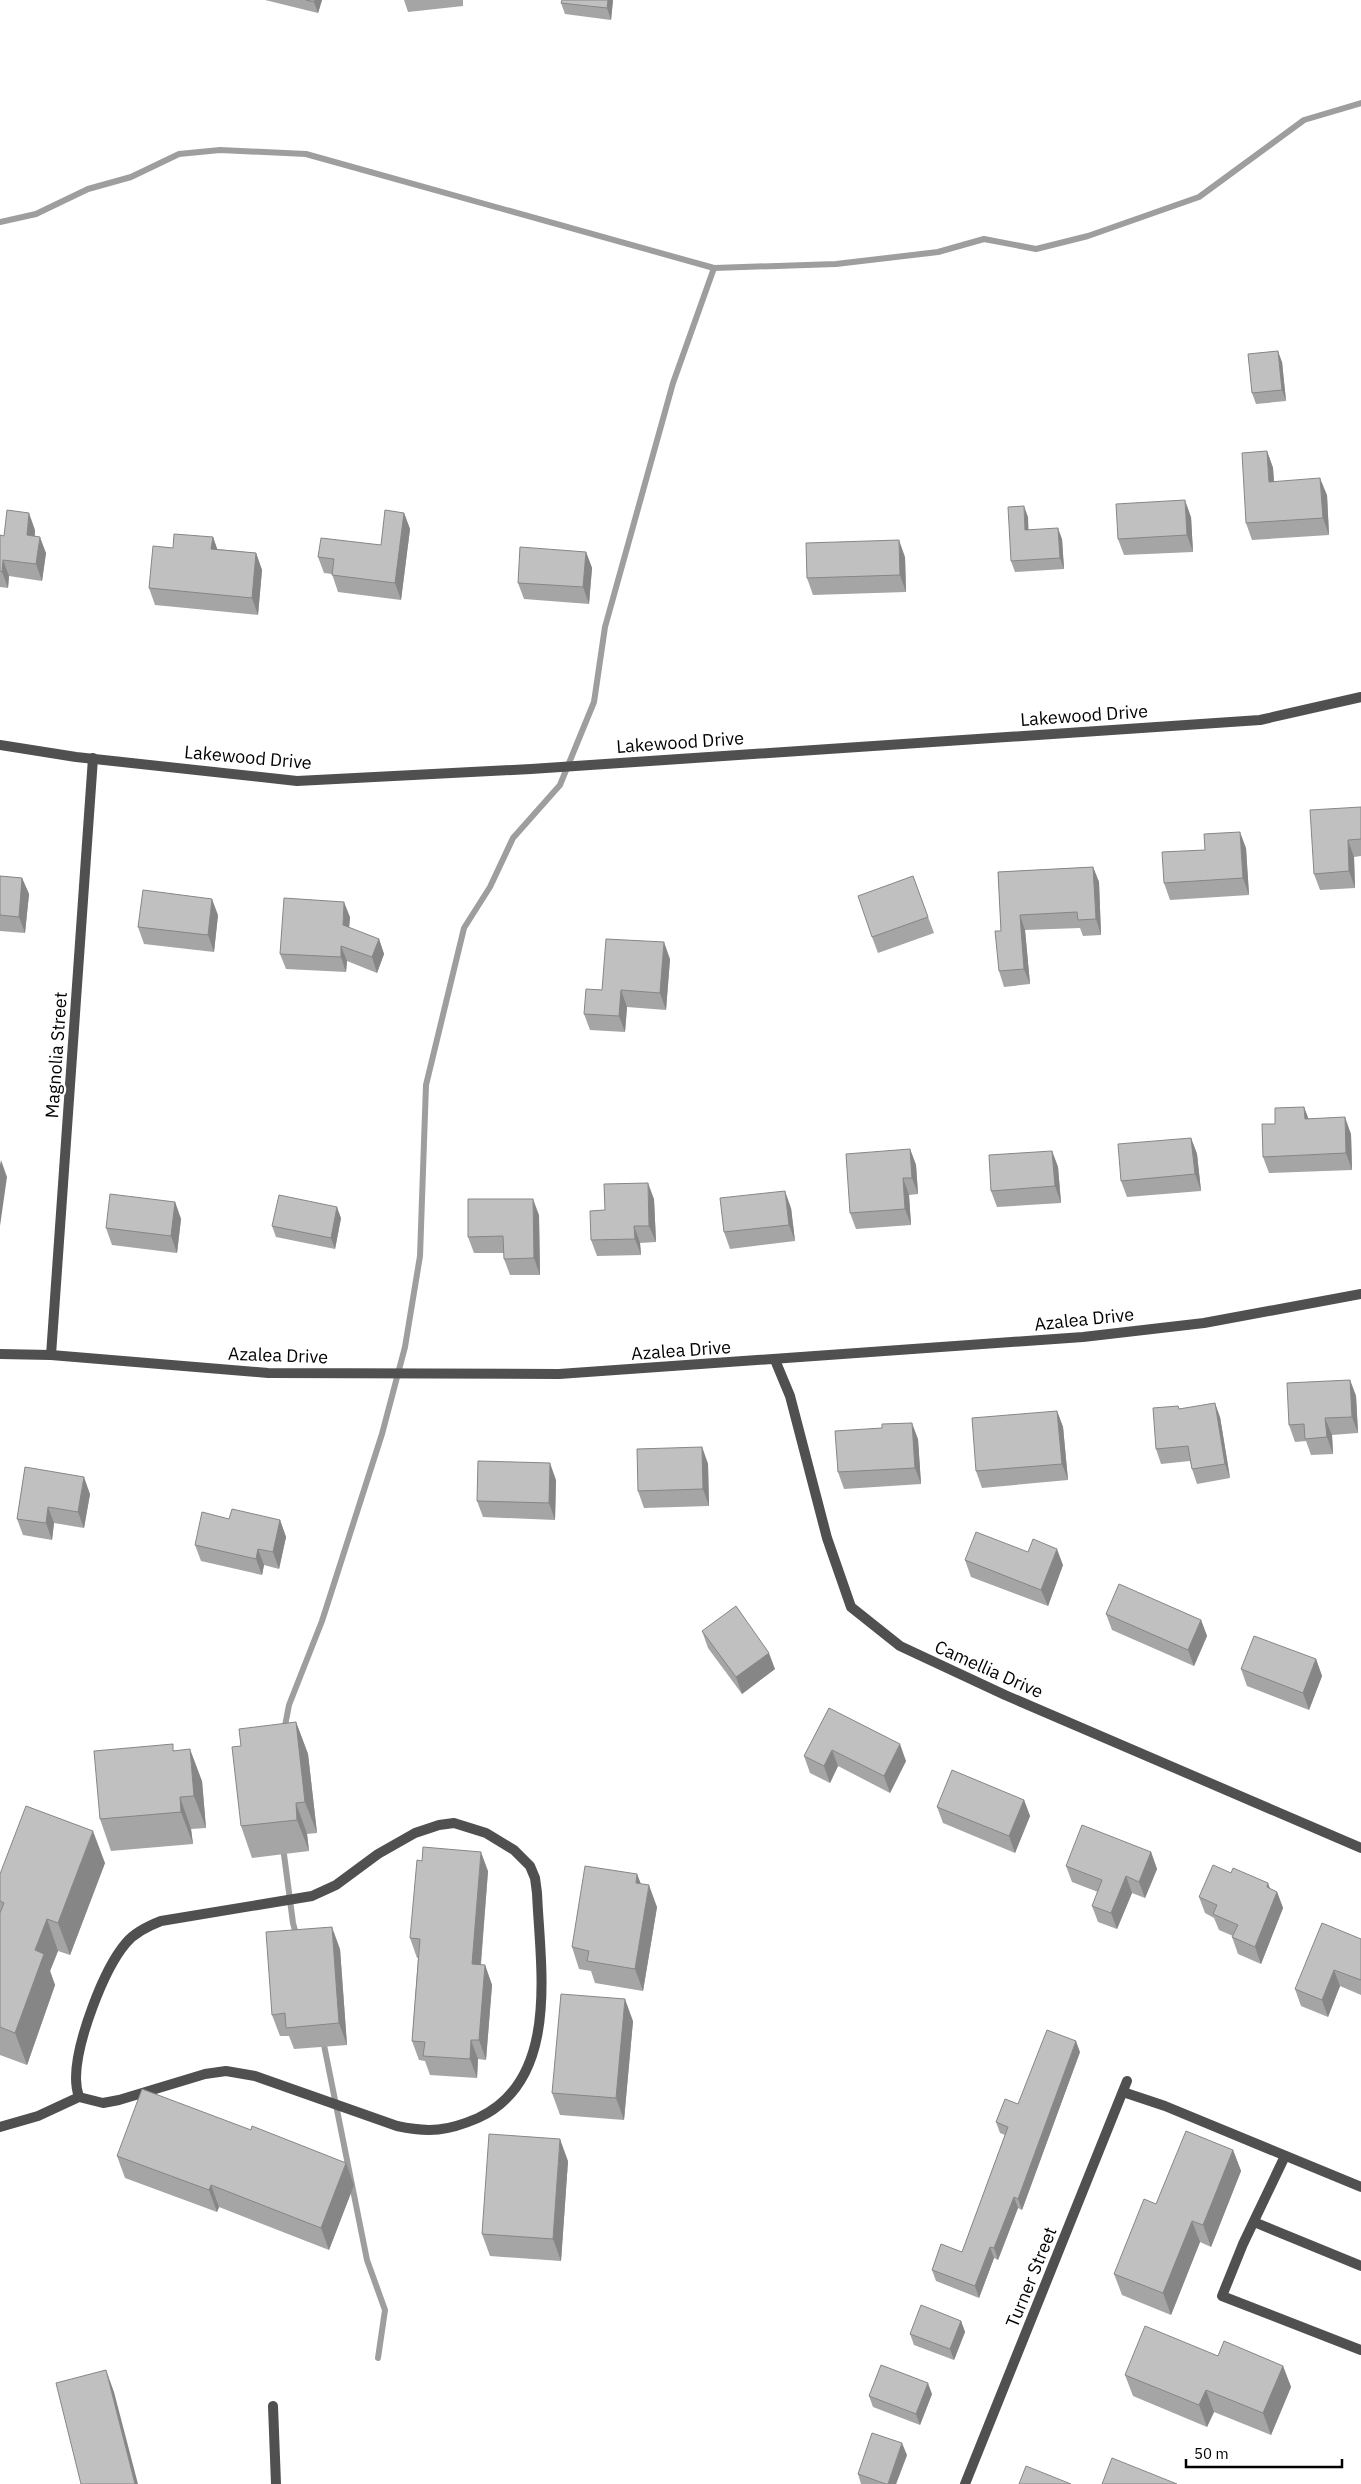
<svg xmlns="http://www.w3.org/2000/svg" width="1361" height="2484" font-family="'IBM Plex Sans',sans-serif">
	<rect width="100%" height="100%" fill="#fff"/>
	<g fill="none" stroke-linecap="round" stroke-linejoin="round">
		<g stroke="#9e9e9e" stroke-width="6">
			<polyline points="0,222 36,214 88,189 131,177 179,154 220,150 306,154 714,268 836,264 938,252 984,239 1036,249 1088,236 1199,197 1304,120 1361,103"/>
			<polyline points="284,1731 289,1705 322,1621 382,1434 405,1347 420,1256 426,1085 464,928 490,887 513,838 560,785 594,702 605,627 673,383 714,268"/>
			<polyline points="283,1847 293,1923 297,1938"/>
			<polyline points="323,2040 367,2260 385,2310 378,2358"/>
		</g>
		<g stroke="#505050" stroke-width="10">
			<polyline points="1123,2092 1165,2106 1361,2187"/>
			<path d="M 0,2127 L 38,2116 L 79,2097 L 103,2103 L 119,2100 L 205,2074 L 226,2071 L 255,2076 L 397,2126 C 429,2133 448,2131 478,2118 C 561,2080 540,1966 537,1893 L 535,1878 L 530,1866 L 514,1850 L 486,1833 L 454,1823 L 439,1825 L 415,1833 L 378,1854 L 336,1885 L 312,1896 L 161,1921 C 148,1926 135,1932 126,1943 C 103,1970 76,2043 76,2078 C 76,2084 77,2091 79,2097"/>
			<polyline points="1285,2156 1243,2244 1222,2296 1361,2350"/>
			<polyline points="1254,2222 1361,2266"/>
			<polyline points="273,2406 276,2484"/>
		</g>
		<g stroke="#505050" stroke-width="10">
			<polyline points="0,745 76,757 297,781 531,769 1260,720 1361,697"/>
			<polyline points="0,1354 51,1355 268,1373 559,1374 1083,1337 1204,1323 1361,1294"/>
			<polyline points="51,1355 93,758"/>
			<polyline points="775,1360 790,1396 827,1538 851,1607 900,1646 1005,1695 1361,1848"/>
			<polyline points="965,2484 1127,2081"/>
		</g>
	</g>
	<g fill="#a5a5a5">
		<polygon points="265,0 322,0 318,13"/>
		<polygon points="404,0 463,0 463,6 408,12"/>
		<polygon points="562,0 613,0 611,20 565,14 561,3"/>
		<polygon points="1282,362 1286,401 1256,404 1252,393"/>
		<polygon points="1267,451 1273,468 1274,481 1327,495 1329,535 1252,540 1246,523"/>
		<polygon points="404,513 410,529 401,600 338,592 332,574 324,573 318,557 381,545"/>
		<polygon points="1028,517 1028,530 1062,539 1064,569 1015,572 1011,561"/>
		<polygon points="1191,517 1193,552 1124,555 1118,539"/>
		<polygon points="35,530 35,536 46,553 42,581 9,576 8,588 0,587 0,535 4,536"/>
		<polygon points="213,537 217,549 256,553 262,570 258,615 155,605 149,588 173,548"/>
		<polygon points="586,552 592,568 589,604 524,599 518,583"/>
		<polygon points="905,557 906,592 813,595 807,578"/>
		<polygon points="1361,807 1361,856 1354,857 1355,888 1320,890 1314,874"/>
		<polygon points="1246,848 1249,895 1170,900 1164,883"/>
		<polygon points="1093,867 1099,882 1101,935 1083,936 1080,928 1025,930 1030,984 1004,987 999,971 1001,931 998,872"/>
		<polygon points="0,876 22,878 29,894 25,933 0,931"/>
		<polygon points="913,876 934,933 878,953 872,937"/>
		<polygon points="218,915 214,952 144,944 138,927"/>
		<polygon points="350,917 349,928 379,939 384,954 377,973 347,961 346,972 286,969 280,954"/>
		<polygon points="670,959 666,1010 627,1007 625,1032 590,1030 584,1014 602,990"/>
		<polygon points="1304,1107 1308,1118 1351,1134 1352,1170 1269,1173 1263,1157 1275,1124"/>
		<polygon points="1191,1138 1197,1154 1201,1191 1127,1197 1121,1181"/>
		<polygon points="910,1149 916,1165 918,1194 909,1195 911,1225 856,1229 850,1213"/>
		<polygon points="1052,1151 1058,1167 1061,1203 997,1207 991,1191"/>
		<polygon points="654,1199 656,1242 640,1243 641,1255 597,1256 591,1240 605,1210"/>
		<polygon points="175,1202 181,1219 177,1253 112,1245 106,1228"/>
		<polygon points="791,1208 795,1241 730,1249 724,1232"/>
		<polygon points="539,1215 540,1275 510,1275 504,1259 504,1253 474,1253 468,1237"/>
		<polygon points="341,1218 335,1249 276,1237 272,1226"/>
		<polygon points="1350,1380 1356,1396 1358,1433 1332,1435 1333,1454 1311,1455 1306,1441 1295,1442 1289,1425"/>
		<polygon points="1178,1406 1179,1409 1220,1417 1230,1478 1197,1484 1192,1469 1190,1461 1161,1464 1156,1449"/>
		<polygon points="1057,1411 1063,1427 1068,1480 982,1488 976,1471"/>
		<polygon points="882,1428 918,1439 921,1484 844,1489 838,1472"/>
		<polygon points="702,1447 708,1464 709,1506 644,1508 638,1491"/>
		<polygon points="25,1467 90,1494 84,1528 54,1523 52,1540 23,1535 17,1519"/>
		<polygon points="556,1480 555,1520 483,1517 477,1501"/>
		<polygon points="229,1519 280,1520 286,1537 279,1569 264,1565 262,1575 201,1561 195,1545"/>
		<polygon points="1028,1552 1063,1565 1048,1606 971,1577 965,1560"/>
		<polygon points="1106,1614 1201,1620 1207,1636 1194,1666 1112,1630"/>
		<polygon points="702,1631 775,1669 742,1694 708,1648"/>
		<polygon points="1316,1659 1322,1676 1309,1710 1247,1686 1241,1669"/>
		<polygon points="829,1708 906,1761 890,1793 838,1766 830,1783 810,1773 804,1756"/>
		<polygon points="296,1722 308,1754 317,1833 307,1834 309,1851 252,1858 241,1826 241,1746"/>
		<polygon points="175,1751 202,1781 206,1828 191,1829 193,1844 111,1851 100,1819"/>
		<polygon points="1024,1800 1030,1816 1015,1853 943,1823 937,1807"/>
		<polygon points="1151,1852 1157,1869 1145,1898 1132,1893 1117,1929 1098,1922 1092,1906 1098,1892 1072,1882 1066,1866"/>
		<polygon points="105,1863 70,1955 58,1951 50,1971 55,1985 27,2065 0,2055 0,1874"/>
		<polygon points="488,1871 481,1965 485,1965 492,1985 486,2060 478,2059 477,2078 430,2075 425,2061 419,2060 412,2041 418,1958 417,1958 410,1938"/>
		<polygon points="637,1874 641,1884 657,1907 643,1991 595,1983 591,1971 579,1969 572,1947"/>
		<polygon points="1271,1889 1277,1892 1283,1908 1261,1964 1238,1954 1232,1937 1233,1936 1219,1930 1214,1918 1205,1913 1199,1897"/>
		<polygon points="1361,1939 1361,1995 1340,1986 1328,2017 1301,2006 1295,1989"/>
		<polygon points="340,1949 347,2045 294,2049 289,2036 280,2036 272,2015"/>
		<polygon points="633,2021 624,2120 560,2115 552,2093"/>
		<polygon points="1080,2052 1022,2210 1018,2208 998,2260 994,2258 979,2298 936,2281 932,2270 962,2252 1005,2135 1000,2133 996,2122"/>
		<polygon points="1233,2150 1241,2171 1211,2247 1200,2242 1171,2315 1122,2295 1114,2274 1156,2204"/>
		<polygon points="117,2156 354,2185 329,2250 219,2207 217,2212 125,2178"/>
		<polygon points="568,2161 561,2261 490,2256 482,2234"/>
		<polygon points="961,2321 965,2332 954,2360 914,2345 910,2334"/>
		<polygon points="1218,2356 1283,2366 1291,2387 1271,2435 1214,2412 1207,2427 1133,2396 1125,2375"/>
		<polygon points="932,2394 920,2425 873,2407 869,2396"/>
		<polygon points="907,2455 896,2484 861,2484 858,2474"/>
	</g>
	<g fill="#868686">
		<polygon points="315,0 322,0 318,13 314,2"/>
		<polygon points="608,0 613,0 611,20 607,8"/>
		<polygon points="1278,351 1282,362 1286,401 1282,390"/>
		<polygon points="1267,451 1273,468 1275,498 1269,482"/>
		<polygon points="1320,478 1327,495 1329,535 1323,518"/>
		<polygon points="1185,500 1191,517 1193,552 1187,535"/>
		<polygon points="1024,506 1028,517 1029,541 1025,530"/>
		<polygon points="29,513 35,530 33,551 27,535"/>
		<polygon points="404,513 410,529 401,600 395,583"/>
		<polygon points="1058,528 1062,539 1064,569 1060,558"/>
		<polygon points="40,537 46,553 42,581 36,564"/>
		<polygon points="213,537 219,554 211,549"/>
		<polygon points="899,540 905,557 906,592 900,575"/>
		<polygon points="586,552 592,568 589,604 583,587"/>
		<polygon points="256,553 262,570 258,615 252,598"/>
		<polygon points="3,560 9,576 8,588 2,572"/>
		<polygon points="1240,832 1246,848 1249,895 1243,878"/>
		<polygon points="1348,840 1354,857 1355,888 1349,871"/>
		<polygon points="1093,867 1099,882 1101,935 1096,919"/>
		<polygon points="22,878 29,894 25,933 19,917"/>
		<polygon points="212,899 218,915 214,952 208,935"/>
		<polygon points="344,902 350,917 348,940 343,925"/>
		<polygon points="1020,915 1025,930 1030,984 1024,969"/>
		<polygon points="379,939 384,954 377,973 372,957"/>
		<polygon points="664,942 670,959 666,1010 660,993"/>
		<polygon points="341,946 347,961 346,972 341,957"/>
		<polygon points="621,990 627,1007 625,1032 619,1016"/>
		<polygon points="1304,1107 1310,1123 1305,1119"/>
		<polygon points="1345,1117 1351,1134 1352,1170 1346,1153"/>
		<polygon points="1191,1138 1197,1154 1201,1191 1195,1174"/>
		<polygon points="910,1149 916,1165 918,1194 912,1178"/>
		<polygon points="1052,1151 1058,1167 1061,1203 1055,1186"/>
		<polygon points="1,1160 7,1177 0,1226 0,1165"/>
		<polygon points="903,1178 909,1195 911,1225 905,1209"/>
		<polygon points="648,1183 654,1199 656,1242 649,1226"/>
		<polygon points="785,1191 791,1208 795,1241 789,1225"/>
		<polygon points="533,1199 539,1215 540,1275 534,1258"/>
		<polygon points="175,1202 181,1219 177,1253 171,1236"/>
		<polygon points="337,1207 341,1218 335,1249 331,1238"/>
		<polygon points="634,1226 640,1243 641,1255 635,1239"/>
		<polygon points="1350,1380 1356,1396 1358,1433 1352,1417"/>
		<polygon points="1215,1403 1220,1417 1230,1478 1225,1464"/>
		<polygon points="1057,1411 1063,1427 1068,1480 1062,1464"/>
		<polygon points="1325,1418 1332,1435 1333,1454 1327,1437"/>
		<polygon points="912,1423 918,1439 921,1484 915,1468"/>
		<polygon points="702,1447 708,1464 709,1506 703,1489"/>
		<polygon points="550,1463 556,1480 555,1520 549,1503"/>
		<polygon points="84,1477 90,1494 84,1528 78,1512"/>
		<polygon points="48,1507 54,1523 52,1540 46,1523"/>
		<polygon points="280,1520 286,1537 279,1569 273,1552"/>
		<polygon points="258,1549 264,1565 262,1575 256,1559"/>
		<polygon points="1057,1549 1063,1565 1048,1606 1041,1590"/>
		<polygon points="1201,1620 1207,1636 1194,1666 1188,1650"/>
		<polygon points="769,1653 775,1669 742,1694 736,1677"/>
		<polygon points="1316,1659 1322,1676 1309,1710 1303,1693"/>
		<polygon points="296,1722 308,1754 317,1833 305,1802"/>
		<polygon points="900,1744 906,1761 890,1793 884,1776"/>
		<polygon points="190,1749 202,1781 206,1828 194,1796"/>
		<polygon points="832,1750 838,1766 830,1783 824,1766"/>
		<polygon points="180,1797 191,1829 193,1844 181,1812"/>
		<polygon points="1024,1800 1030,1816 1015,1853 1009,1836"/>
		<polygon points="296,1803 307,1834 309,1851 297,1820"/>
		<polygon points="93,1831 105,1863 70,1955 58,1923"/>
		<polygon points="481,1852 488,1871 479,1984 472,1964"/>
		<polygon points="1151,1852 1157,1869 1145,1898 1139,1882"/>
		<polygon points="637,1874 645,1896 636,1883"/>
		<polygon points="1126,1876 1132,1893 1117,1929 1111,1913"/>
		<polygon points="1268,1883 1274,1899 1277,1892 1283,1908 1261,1964 1255,1947 1267,1887"/>
		<polygon points="649,1885 657,1907 643,1991 635,1969"/>
		<polygon points="47,1919 58,1951 50,1971 55,1985 27,2065 15,2033 35,1950"/>
		<polygon points="332,1927 340,1949 347,2045 339,2023"/>
		<polygon points="485,1965 492,1985 486,2060 479,2040"/>
		<polygon points="1334,1970 1340,1986 1328,2017 1322,2000"/>
		<polygon points="625,1999 633,2021 624,2120 616,2098"/>
		<polygon points="471,2040 478,2059 477,2078 470,2059"/>
		<polygon points="1076,2041 1080,2052 1022,2210 1018,2199"/>
		<polygon points="560,2139 568,2161 561,2261 553,2239"/>
		<polygon points="1233,2150 1241,2171 1211,2247 1203,2225"/>
		<polygon points="346,2163 354,2185 329,2250 321,2228"/>
		<polygon points="211,2185 219,2207 217,2212 209,2190"/>
		<polygon points="1014,2197 1018,2208 998,2260 994,2248"/>
		<polygon points="1192,2221 1200,2242 1171,2315 1163,2293"/>
		<polygon points="990,2247 994,2258 979,2298 975,2286"/>
		<polygon points="961,2321 965,2332 954,2360 950,2349"/>
		<polygon points="1283,2366 1291,2387 1271,2435 1263,2413"/>
		<polygon points="106,2370 114,2392 138,2484 135,2484"/>
		<polygon points="928,2383 932,2394 920,2425 916,2414"/>
		<polygon points="1206,2390 1214,2412 1207,2427 1199,2405"/>
		<polygon points="902,2443 907,2455 896,2484 888,2484"/>
	</g>
	<g fill="#c0c0c0" stroke="#868686">
		<polygon points="306,0 315,0 314,2"/>
		<polygon points="562,0 608,0 607,8 561,3"/>
		<polygon points="1278,351 1282,390 1252,393 1248,354"/>
		<polygon points="1267,451 1269,482 1320,478 1323,518 1246,523 1242,453"/>
		<polygon points="1185,500 1187,535 1118,539 1116,504"/>
		<polygon points="1024,506 1025,530 1058,528 1060,558 1011,561 1008,507"/>
		<polygon points="7,510 29,513 27,535 40,537 36,564 3,560 2,572 0,571 0,535 4,536"/>
		<polygon points="385,510 404,513 395,583 332,575 334,559 318,557 321,538 381,545"/>
		<polygon points="174,534 213,537 211,549 256,553 252,598 149,588 153,546 173,548"/>
		<polygon points="899,540 900,575 807,578 806,543"/>
		<polygon points="520,547 586,552 583,587 518,583"/>
		<polygon points="1361,807 1361,839 1348,840 1349,871 1314,874 1310,810"/>
		<polygon points="1240,832 1243,878 1164,883 1162,852 1205,850 1204,834"/>
		<polygon points="1093,867 1096,919 1078,920 1077,912 1020,915 1024,969 999,971 995,931 1001,931 998,872"/>
		<polygon points="0,876 22,878 19,917 0,915"/>
		<polygon points="913,876 928,917 872,937 858,896"/>
		<polygon points="143,890 212,899 208,935 138,927"/>
		<polygon points="284,898 344,902 343,925 379,939 372,957 341,946 341,957 280,954"/>
		<polygon points="606,939 664,942 660,993 621,990 619,1016 584,1014 586,989 602,990"/>
		<polygon points="1304,1107 1305,1119 1345,1117 1346,1153 1263,1157 1262,1124 1275,1124 1275,1108"/>
		<polygon points="1191,1138 1195,1174 1121,1181 1118,1144"/>
		<polygon points="910,1149 912,1178 903,1178 905,1209 850,1213 846,1154"/>
		<polygon points="1052,1151 1055,1186 991,1191 989,1155"/>
		<polygon points="648,1183 649,1226 634,1226 635,1239 591,1240 590,1211 605,1210 604,1184"/>
		<polygon points="785,1191 789,1225 724,1232 720,1198"/>
		<polygon points="110,1194 175,1202 171,1236 106,1228"/>
		<polygon points="279,1195 337,1207 331,1238 272,1226"/>
		<polygon points="468,1199 533,1199 534,1258 504,1259 503,1236 468,1237"/>
		<polygon points="1350,1380 1352,1417 1325,1418 1327,1437 1305,1439 1304,1424 1289,1425 1287,1383"/>
		<polygon points="1215,1403 1225,1464 1192,1469 1188,1446 1156,1449 1153,1408 1178,1406 1179,1409"/>
		<polygon points="1057,1411 1062,1464 976,1471 972,1418"/>
		<polygon points="912,1423 915,1468 838,1472 835,1431 882,1428 882,1424"/>
		<polygon points="702,1447 703,1489 638,1491 637,1449"/>
		<polygon points="478,1461 550,1463 549,1503 477,1501"/>
		<polygon points="25,1467 84,1477 78,1512 48,1507 46,1523 17,1519"/>
		<polygon points="232,1509 280,1520 273,1552 258,1549 256,1559 195,1545 202,1512 229,1519"/>
		<polygon points="976,1532 1028,1552 1033,1539 1057,1549 1041,1590 965,1560"/>
		<polygon points="1119,1584 1201,1620 1188,1650 1106,1614"/>
		<polygon points="736,1606 769,1653 736,1677 702,1631"/>
		<polygon points="1254,1636 1316,1659 1303,1693 1241,1669"/>
		<polygon points="829,1708 900,1744 884,1776 832,1750 824,1766 804,1756"/>
		<polygon points="296,1722 305,1802 296,1803 297,1820 241,1826 232,1747 241,1746 239,1729"/>
		<polygon points="173,1744 173,1751 190,1749 194,1796 180,1797 181,1812 100,1819 94,1751"/>
		<polygon points="952,1770 1024,1800 1009,1836 937,1807"/>
		<polygon points="26,1806 93,1831 58,1923 47,1919 35,1950 44,1954 15,2033 0,2027 0,1913 4,1903 0,1901 0,1874"/>
		<polygon points="1082,1825 1151,1852 1139,1882 1126,1876 1111,1913 1092,1906 1102,1880 1066,1866"/>
		<polygon points="423,1847 481,1852 472,1964 485,1965 479,2040 471,2040 470,2059 423,2056 425,2042 412,2041 420,1939 410,1938 417,1860 422,1861"/>
		<polygon points="1213,1865 1231,1873 1233,1868 1268,1883 1267,1887 1277,1892 1255,1947 1232,1937 1238,1925 1213,1914 1217,1905 1199,1897"/>
		<polygon points="585,1866 637,1874 636,1883 649,1885 635,1969 587,1961 589,1951 572,1947"/>
		<polygon points="1322,1923 1361,1939 1361,1980 1334,1970 1322,2000 1295,1989"/>
		<polygon points="332,1927 339,2023 286,2028 285,2013 272,2015 266,1932"/>
		<polygon points="561,1994 625,1999 616,2098 552,2093"/>
		<polygon points="1047,2030 1076,2041 1018,2199 1014,2197 994,2248 990,2247 975,2286 932,2270 941,2244 962,2252 1008,2127 996,2122 1005,2099 1018,2104"/>
		<polygon points="142,2089 251,2130 252,2126 346,2163 321,2228 211,2185 209,2190 117,2156"/>
		<polygon points="1186,2131 1233,2150 1203,2225 1192,2221 1163,2293 1114,2274 1144,2199 1156,2204"/>
		<polygon points="489,2134 560,2139 553,2239 482,2234"/>
		<polygon points="921,2305 961,2321 950,2349 910,2334"/>
		<polygon points="1145,2326 1218,2356 1224,2341 1283,2366 1263,2413 1206,2390 1199,2405 1125,2375"/>
		<polygon points="881,2365 928,2383 916,2414 869,2396"/>
		<polygon points="106,2370 135,2484 81,2484 56,2383"/>
		<polygon points="872,2433 902,2443 888,2484 886,2484 858,2474"/>
		<polygon points="1112,2458 1177,2484 1102,2484"/>
		<polygon points="1026,2466 1071,2484 1019,2484"/>
	</g>
	<g text-anchor="middle" dominant-baseline="central" stroke-width="4.5" stroke-linejoin="round" paint-order="stroke">
		<g font-size="18" fill="#000" stroke="#fff">
			<text transform="translate(1084 715) rotate(-4)">Lakewood Drive</text>
			<text transform="translate(680 742) rotate(-4)">Lakewood Drive</text>
			<text transform="translate(248 757) rotate(5)">Lakewood Drive</text>
			<text transform="translate(56 1055) rotate(-86)">Magnolia Street</text>
			<text transform="translate(1084 1319) rotate(-6)">Azalea Drive</text>
			<text transform="translate(681 1350) rotate(-4)">Azalea Drive</text>
			<text transform="translate(278 1355) rotate(2)">Azalea Drive</text>
			<text transform="translate(989 1669) rotate(24)">Camellia Drive</text>
			<text transform="translate(1031 2277) rotate(-68)">Turner Street</text>
		</g>
	</g>
	<path d="M1186 2459v8h156v-8" fill="none" stroke="#000000" stroke-width="2.5"/>
	<text x="1194" y="2459" font-size="15" fill="#000000" stroke="#ffffff" stroke-width="4" paint-order="stroke">50 m</text>
</svg>
